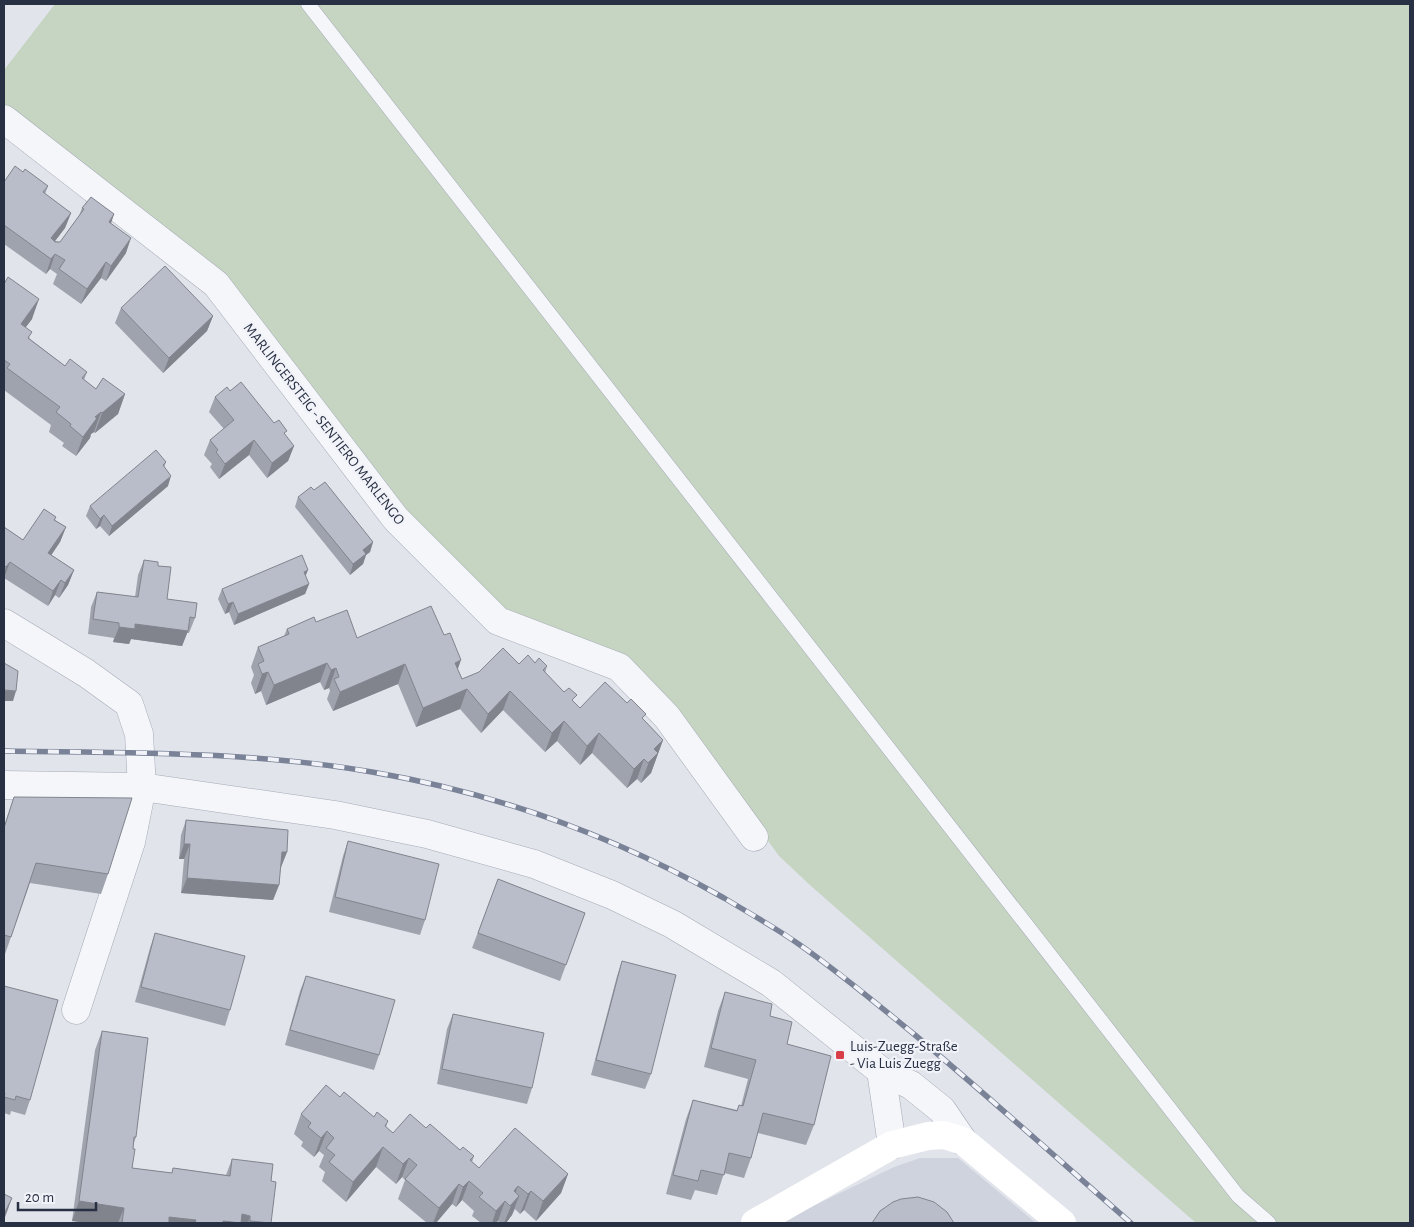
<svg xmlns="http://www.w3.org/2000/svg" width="1414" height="1227" font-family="'Alegreya Sans',sans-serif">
	<rect width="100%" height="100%" fill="#e1e4eb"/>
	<polygon fill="#cfd3dd" points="920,1158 958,1158 1036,1223 778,1223 894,1167"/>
	<polygon fill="#c5d5c2" points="55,4 1410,4 1410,1223 1196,1223 811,886 779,856 658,689 509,614 408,515 243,297 215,265 4,106 4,70"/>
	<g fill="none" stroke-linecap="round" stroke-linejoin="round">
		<g stroke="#a6aab6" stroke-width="15">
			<polyline id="lane" points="308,4 1238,1196 1269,1223"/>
		</g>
		<g stroke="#a6aab6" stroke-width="29">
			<g id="street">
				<polyline points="4,119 216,284 396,519 498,621 619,667 667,717 754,837"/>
				<polyline points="4,623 86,673 129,704 139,734 142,787 131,842 76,1010"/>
				<polyline points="4,785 142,787 335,815 427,834 534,864 612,895 672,924 771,983 881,1071 911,1085 942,1110 963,1141"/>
				<polyline points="881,1071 892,1145"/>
			</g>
		</g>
		<use href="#lane" stroke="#f4f6f9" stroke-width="14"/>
		<use href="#street" stroke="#f4f6f9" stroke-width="28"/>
		<polyline stroke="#fff" stroke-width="28" points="755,1223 892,1145 928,1136 944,1135 963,1141 1062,1223"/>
		<g stroke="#798296" stroke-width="5.5">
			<path id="rail" d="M 4,751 C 126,753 251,751 372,772 C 496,793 614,836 724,898 C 749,913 776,928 800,945 C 840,973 877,1004 915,1035 C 988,1096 1059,1160 1131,1223"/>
		</g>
		<use href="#rail" stroke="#f1f3f8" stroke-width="4" stroke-dasharray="11" stroke-linecap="butt"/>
	</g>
	<g fill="#9ea3ad">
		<polygon points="23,172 48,186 45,194 71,213 65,228 55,241 60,242 79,216 82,208 114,214 111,223 126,253 106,281 101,278 81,304 53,284 57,274 50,269 46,274 4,244 4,182"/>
		<polygon points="4,284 32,319 25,328 30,339 65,366 87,372 84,380 96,389 125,394 118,414 95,433 94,432 91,434 90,438 76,456 62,446 64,443 49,432 51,425 4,390"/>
		<polygon points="121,308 213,316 207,331 163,373 115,323"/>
		<polygon points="230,391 274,423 294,446 288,461 267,478 249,455 219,479 210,467 212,464 204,455 210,440 224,429 209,412 215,397"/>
		<polygon points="166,462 164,468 168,486 109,536 100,526 96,529 86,516 90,506"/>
		<polygon points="298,497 373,542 370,552 366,555 363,564 350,575 295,507"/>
		<polygon points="56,517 55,520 66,527 60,542 51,555 74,570 68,585 59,598 55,595 48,606 4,578 4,527 23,540"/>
		<polygon points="144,560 158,566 167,599 195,618 189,633 187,633 182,646 131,639 129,644 113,642 114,638 88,634 91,607 97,592 135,597 138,575"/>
		<polygon points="306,577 309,584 305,594 234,625 229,612 225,614 218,599 222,589"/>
		<polygon points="316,622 357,638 458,670 462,679 519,664 535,663 547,666 545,673 580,708 644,720 663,740 651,773 641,783 637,779 627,788 592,753 580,765 557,741 545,752 503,710 481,733 460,709 416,727 398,684 333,711 327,699 330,691 329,688 324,690 320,682 266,705 261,691 255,694 251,683 254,675 251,667 258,647 284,636 287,629"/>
		<polygon points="14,797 108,874 101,894 30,883 4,957 4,826"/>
		<polygon points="186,820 287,852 281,867 280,867 279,885 273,900 181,893 184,859 179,859 181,835"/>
		<polygon points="348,841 425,920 420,935 329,912 343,856"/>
		<polygon points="498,879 585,913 560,981 472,948"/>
		<polygon points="155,933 230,1010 225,1026 135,1002 150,948"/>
		<polygon points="622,961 651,1074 645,1089 591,1075 617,976"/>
		<polygon points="306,976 379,1055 374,1070 285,1045 300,991"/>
		<polygon points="4,986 30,1100 25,1115 11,1111 10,1115 4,1113"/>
		<polygon points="725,992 770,1016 787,1044 814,1125 806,1145 758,1133 751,1158 744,1178 724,1173 717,1195 695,1190 691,1200 666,1194 686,1119 693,1100 737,1110 739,1105 741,1106 748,1079 704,1067 718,1011"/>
		<polygon points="453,1014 532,1088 527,1104 437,1084 447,1029"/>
		<polygon points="102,1031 136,1137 133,1145 132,1168 172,1173 173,1168 226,1175 232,1159 271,1181 271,1223 88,1223 72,1221 95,1050"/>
		<polygon points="340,1097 374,1117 388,1121 386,1127 393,1133 426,1128 460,1150 474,1156 472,1162 479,1168 568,1174 561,1193 536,1221 524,1210 520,1214 515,1209 512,1215 506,1223 500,1223 498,1221 495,1223 481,1223 472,1216 474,1211 462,1200 456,1207 452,1204 436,1223 427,1223 398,1199 405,1180 402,1177 396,1184 376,1167 346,1202 322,1181 325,1172 319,1167 324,1155 319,1151 314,1157 301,1146 303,1142 294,1134 301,1114"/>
	</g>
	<g fill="#81848d">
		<polygon points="71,213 65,228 45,254 51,238"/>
		<polygon points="114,214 109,229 109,222"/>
		<polygon points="131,238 126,253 106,281 111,266"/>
		<polygon points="55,254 50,269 46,274 51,259"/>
		<polygon points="106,262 101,278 81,304 87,289"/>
		<polygon points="39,299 32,319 13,344 21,324"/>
		<polygon points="213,316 207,331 163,373 169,358"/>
		<polygon points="125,394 118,414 95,433 102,413"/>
		<polygon points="101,412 94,432 91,434 90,438 76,456 83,437 95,417"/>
		<polygon points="254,440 249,455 219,479 225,464"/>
		<polygon points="294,446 288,461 267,478 272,463"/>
		<polygon points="171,476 168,486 109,536 112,526"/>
		<polygon points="104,515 100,526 96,529 100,519"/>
		<polygon points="66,527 60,542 42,569 48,553"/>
		<polygon points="373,542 370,552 366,555 363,564 350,575 353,564 363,550"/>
		<polygon points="10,562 4,578 4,574 6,567"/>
		<polygon points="74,570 68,585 59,598 65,583"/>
		<polygon points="308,570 304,580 304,572"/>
		<polygon points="61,580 55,595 48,606 53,591"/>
		<polygon points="309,584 305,594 234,625 238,614"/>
		<polygon points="233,602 229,612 225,614 228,604"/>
		<polygon points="135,624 188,631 182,646 131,639 129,644 113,642 119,627"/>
		<polygon points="461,660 454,680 455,663"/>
		<polygon points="327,663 320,682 266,705 274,685"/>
		<polygon points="405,664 398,684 333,711 340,692"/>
		<polygon points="336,668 329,688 324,690 331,670"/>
		<polygon points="268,672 261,691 255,694 262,674"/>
		<polygon points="467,689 460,709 416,727 423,708"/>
		<polygon points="4,690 16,691 13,701 4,701"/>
		<polygon points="510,691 503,710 481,733 488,714"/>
		<polygon points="564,721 557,741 545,752 552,733"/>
		<polygon points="599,733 592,753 580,765 587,746"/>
		<polygon points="663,740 651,773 641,783 654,749"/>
		<polygon points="644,759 637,779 627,788 634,769"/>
		<polygon points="184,844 190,844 184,859 179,859"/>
		<polygon points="282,852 287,852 281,867 276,867"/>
		<polygon points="187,878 279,885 273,900 181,893"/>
		<polygon points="327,1131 319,1151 314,1157 321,1138"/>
		<polygon points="383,1147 376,1167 346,1202 353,1182"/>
		<polygon points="409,1158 402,1177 396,1184 403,1164"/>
		<polygon points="568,1174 561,1193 536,1221 543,1201"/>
		<polygon points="469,1181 462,1200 456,1207 463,1187"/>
		<polygon points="459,1184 452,1204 436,1223 433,1223 439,1208"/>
		<polygon points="518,1186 511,1205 519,1196 512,1215 506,1223 504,1223 511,1206 514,1191"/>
		<polygon points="531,1191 524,1210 520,1214 528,1194"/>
		<polygon points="12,1198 4,1220 4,1214"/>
		<polygon points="79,1201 124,1208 118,1223 88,1223 72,1221"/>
		<polygon points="505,1201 498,1221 495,1223 492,1223 496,1211"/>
		<polygon points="242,1214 250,1216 248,1223 222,1223 223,1221"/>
		<polygon points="169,1217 196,1220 195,1223 167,1223"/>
		<polygon points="250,1221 267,1223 249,1223"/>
	</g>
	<g fill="#b8bdc9" stroke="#81848d">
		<polygon points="15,166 23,172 25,169 48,186 43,192 71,213 51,238 55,242 60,242 84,209 82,208 91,197 114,214 109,222 131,238 111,266 106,262 87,289 59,269 65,260 55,254 51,259 4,225 4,182"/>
		<polygon points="165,266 213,316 169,358 121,308"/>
		<polygon points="8,277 39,299 21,324 32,332 28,338 65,366 70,359 87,372 82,378 96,389 103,378 125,394 102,413 101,412 95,417 97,418 83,437 70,426 71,424 56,412 60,407 7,368 10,364 4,360 4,284"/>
		<polygon points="241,382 274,423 279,420 287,431 284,433 294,446 272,463 254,440 225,464 216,452 218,450 210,440 234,420 215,397 227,387 230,391"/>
		<polygon points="156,450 166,462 163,465 171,476 112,526 104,515 100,519 90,506"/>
		<polygon points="325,482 373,542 363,550 366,554 353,564 298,497 311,487 314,490"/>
		<polygon points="44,509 56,517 54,520 66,527 48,553 74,570 65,583 61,580 53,591 10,562 6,567 4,565 4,527 23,540"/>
		<polygon points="302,555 308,570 304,572 309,584 238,614 233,602 228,604 222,589"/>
		<polygon points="144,560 158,562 158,566 171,567 167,599 197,603 195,618 190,617 188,631 135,624 135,629 119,627 119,623 93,619 97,592 138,597"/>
		<polygon points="431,606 444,635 450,633 461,660 455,663 462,679 479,672 503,648 519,664 528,655 535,663 539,658 547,666 543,670 564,692 569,688 577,695 572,700 580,708 605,682 627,703 631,699 646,714 642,718 663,740 654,749 658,753 648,763 644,759 634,769 599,733 587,746 564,721 552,733 510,691 488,714 467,689 423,708 405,664 340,692 334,679 339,677 336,668 331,670 327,663 274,685 268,672 262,674 258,664 264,661 258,647 289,634 287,629 314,617 316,622 347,610 357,638"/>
		<polygon points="4,663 18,671 16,691 4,690"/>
		<polygon points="14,797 132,798 108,874 36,863 11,937 4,935 4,828"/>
		<polygon points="186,820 288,830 287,852 282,852 279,885 187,878 190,844 184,844"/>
		<polygon points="348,841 439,864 425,920 335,897"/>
		<polygon points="498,879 585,913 566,965 478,933"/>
		<polygon points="155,933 245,956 230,1010 141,987"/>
		<polygon points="622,961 676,975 651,1074 596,1060"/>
		<polygon points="306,976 395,1000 379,1055 290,1030"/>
		<polygon points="4,986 58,1000 30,1100 16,1096 15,1100 4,1097 5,1093 4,1092"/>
		<polygon points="725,992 772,1004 770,1016 792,1022 787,1044 831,1056 814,1125 763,1113 751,1158 729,1153 724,1175 701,1170 698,1181 673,1175 693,1100 737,1111 739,1105 743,1106 756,1060 711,1048"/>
		<polygon points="453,1014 544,1033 532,1088 442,1069"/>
		<polygon points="102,1031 148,1038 136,1137 134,1137 133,1149 135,1149 132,1168 172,1173 173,1168 230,1176 232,1159 273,1164 271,1181 276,1182 271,1223 250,1221 250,1216 242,1214 241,1223 223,1221 223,1223 195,1223 196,1220 169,1217 169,1223 122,1223 124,1208 79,1201"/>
		<polygon points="326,1085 340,1097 344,1092 374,1117 377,1112 388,1121 385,1126 393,1133 410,1114 426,1128 430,1124 460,1150 463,1147 474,1156 470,1160 479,1168 515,1128 568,1174 543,1201 531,1191 528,1194 518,1186 514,1191 519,1196 510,1206 505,1201 496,1211 479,1197 483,1193 469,1181 463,1187 459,1184 439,1208 405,1179 417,1165 409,1158 403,1164 383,1147 353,1182 329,1162 335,1155 326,1148 334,1138 327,1131 321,1138 308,1127 311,1123 301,1114"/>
		<polygon points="4,1194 12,1198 4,1214"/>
		<polygon points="918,1197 934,1202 947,1212 954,1223 872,1223 880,1211 893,1202 901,1199"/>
	</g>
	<rect fill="#d83e48" stroke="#f1f3f8" stroke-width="2" x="835" y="1050" width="10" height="10" rx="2.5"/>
	<g text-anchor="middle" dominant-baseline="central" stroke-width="4.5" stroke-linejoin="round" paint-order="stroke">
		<g font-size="15" fill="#283044" stroke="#f1f3f8">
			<text transform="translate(324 424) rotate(52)">MARLINGERSTEIG - SENTIERO MARLENGO</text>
		</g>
		<g font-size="15" fill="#283044" stroke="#f1f3f8" text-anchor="start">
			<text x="850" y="1046">Luis-Zuegg-Straße<tspan x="850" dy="17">- Via Luis Zuegg</tspan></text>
		</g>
	</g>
	<rect width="1414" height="1227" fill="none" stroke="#283044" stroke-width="10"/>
	<path d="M18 1202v8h78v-8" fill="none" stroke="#283044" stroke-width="2.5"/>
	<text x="25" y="1202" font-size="15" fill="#283044" stroke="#f1f3f8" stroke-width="4" paint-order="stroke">20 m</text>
</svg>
